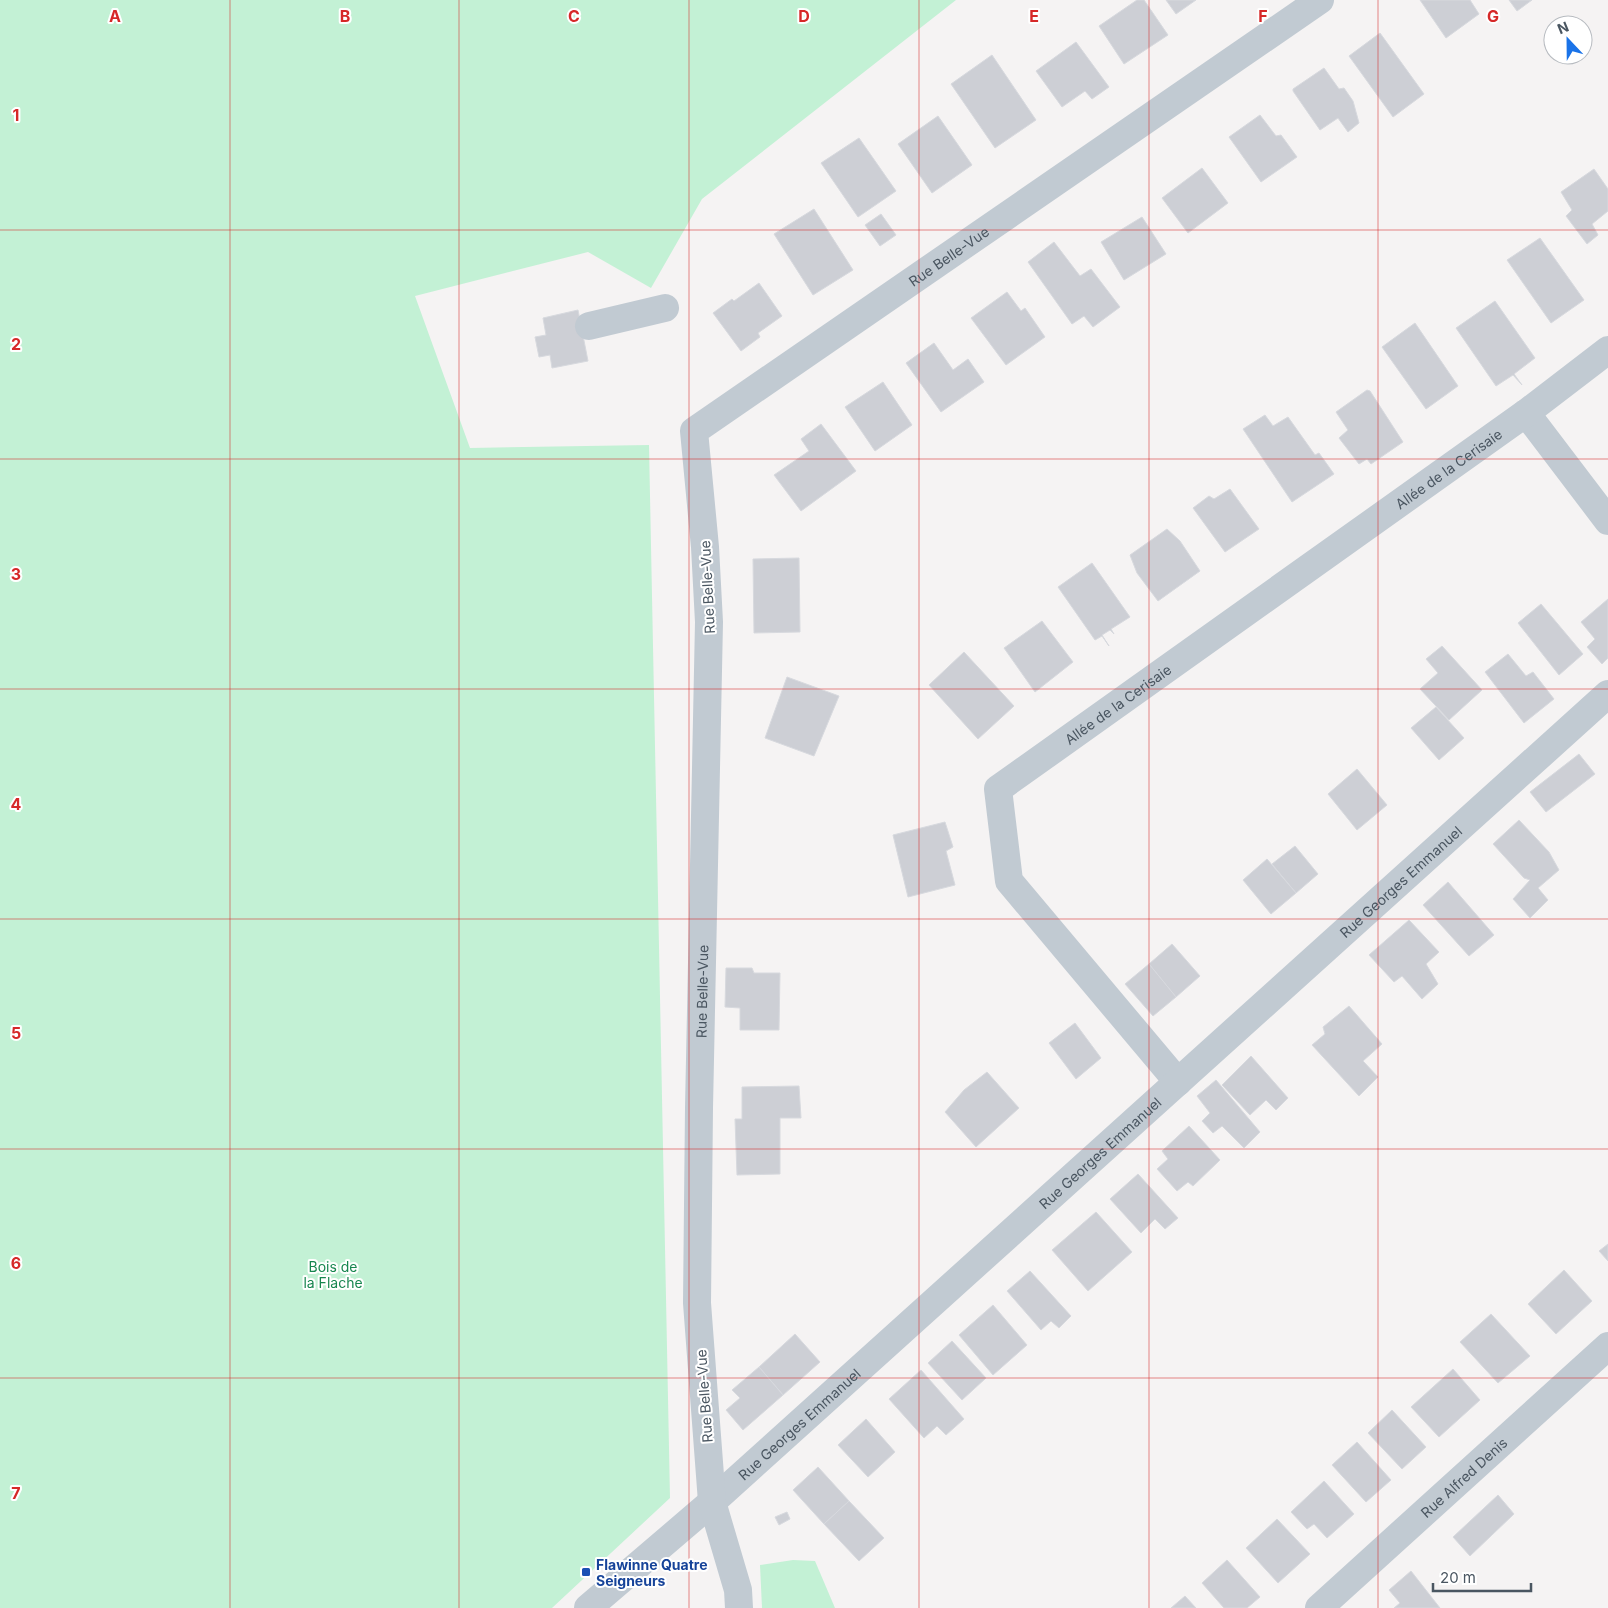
<svg xmlns="http://www.w3.org/2000/svg" width="1608" height="1608" font-family="Inter,sans-serif">
	<rect width="100%" height="100%" fill="#f5f3f3"/>
	<g fill="#c3f1d5">
		<polygon points="0,0 956,0 702,199 651,288 588,252 415,296 470,448 649,445 670,1498 552,1608 0,1608"/>
		<polygon points="793,1560 815,1561 835,1608 762,1608 760,1565"/>
	</g>
	<g fill="#cdcfd5" stroke="#d7d9de">
		<polygon points="1137,0 1144,0 1168,35 1124,64 1099,26"/>
		<polygon points="1166,0 1196,0 1176,14"/>
		<polygon points="1420,0 1470,0 1479,14 1446,38"/>
		<polygon points="1509,0 1532,0 1517,11"/>
		<polygon points="1380,33 1424,94 1393,117 1349,56"/>
		<polygon points="1076,42 1109,87 1092,99 1085,91 1062,107 1036,71"/>
		<polygon points="992,55 1036,120 995,148 951,84"/>
		<polygon points="1324,68 1339,89 1344,88 1353,101 1359,123 1348,132 1338,118 1320,130 1293,91 1293,89"/>
		<polygon points="1260,115 1276,136 1281,135 1297,157 1261,182 1229,137"/>
		<polygon points="938,116 972,165 932,193 898,144"/>
		<polygon points="859,138 896,191 858,217 821,163"/>
		<polygon points="1202,168 1228,203 1188,233 1162,198"/>
		<polygon points="1594,169 1608,189 1608,211 1592,224 1598,235 1587,244 1566,216 1572,210 1561,192"/>
		<polygon points="814,209 853,270 813,295 774,234"/>
		<polygon points="881,214 896,235 880,246 865,225"/>
		<polygon points="1142,217 1166,254 1124,280 1101,242"/>
		<polygon points="1540,238 1584,300 1551,323 1507,260"/>
		<polygon points="1054,242 1080,276 1091,269 1120,307 1093,327 1084,316 1072,324 1028,262"/>
		<polygon points="759,283 782,316 758,333 760,337 741,351 713,313 732,299 734,301"/>
		<polygon points="1007,292 1021,311 1025,308 1045,337 1006,365 971,318"/>
		<polygon points="1495,301 1535,358 1514,374 1522,385 1513,375 1496,386 1456,328"/>
		<polygon points="578,310 588,361 552,368 550,355 539,357 535,337 546,335 543,318"/>
		<polygon points="1415,323 1458,386 1426,409 1382,347"/>
		<polygon points="934,343 953,370 968,359 984,382 941,412 906,363"/>
		<polygon points="883,382 912,425 875,451 845,407"/>
		<polygon points="1367,390 1370,391 1403,442 1371,464 1367,459 1359,464 1339,438 1348,430 1336,412"/>
		<polygon points="1265,415 1273,426 1288,417 1315,455 1319,453 1334,474 1292,502 1243,429"/>
		<polygon points="821,424 856,471 801,511 774,475 809,451 801,439"/>
		<polygon points="1230,489 1259,529 1225,552 1193,508 1209,496 1214,499"/>
		<polygon points="1167,529 1180,541 1200,571 1158,601 1137,573 1130,555"/>
		<polygon points="799,558 800,632 754,633 753,559"/>
		<polygon points="1092,563 1130,617 1111,629 1114,634 1110,630 1102,635 1109,646 1102,636 1095,640 1058,587"/>
		<polygon points="1608,599 1608,658 1602,664 1587,647 1595,639 1581,622"/>
		<polygon points="1541,604 1583,654 1559,675 1518,623"/>
		<polygon points="1042,621 1073,662 1035,692 1004,648"/>
		<polygon points="1442,646 1482,690 1449,720 1420,689 1438,673 1426,659"/>
		<polygon points="964,652 1014,706 978,739 929,685"/>
		<polygon points="1508,654 1526,676 1533,672 1554,699 1524,723 1485,672"/>
		<polygon points="787,677 839,696 814,756 765,738"/>
		<polygon points="1436,707 1464,738 1439,760 1411,728"/>
		<polygon points="1579,754 1595,774 1546,812 1530,792"/>
		<polygon points="1357,769 1387,805 1357,830 1328,794"/>
		<polygon points="1519,820 1549,852 1559,870 1538,888 1548,900 1530,918 1513,899 1530,880 1524,878 1493,844"/>
		<polygon points="945,822 953,847 946,851 955,885 908,897 893,835"/>
		<polygon points="1295,846 1318,874 1296,893 1272,864"/>
		<polygon points="1267,859 1296,893 1271,914 1243,880"/>
		<polygon points="1448,882 1494,935 1469,956 1423,905"/>
		<polygon points="1409,920 1439,952 1426,964 1438,984 1422,999 1402,976 1394,982 1369,955"/>
		<polygon points="1172,944 1200,976 1176,997 1149,964"/>
		<polygon points="1149,964 1176,997 1153,1016 1125,984"/>
		<polygon points="726,968 752,968 754,973 780,973 779,1030 740,1030 740,1008 725,1007"/>
		<polygon points="1349,1006 1382,1044 1363,1061 1378,1077 1359,1096 1312,1045 1325,1034 1323,1027"/>
		<polygon points="1075,1023 1101,1058 1076,1079 1049,1043"/>
		<polygon points="1251,1056 1288,1098 1276,1110 1266,1100 1250,1115 1222,1085"/>
		<polygon points="987,1072 1019,1108 976,1147 945,1112 964,1090"/>
		<polygon points="1216,1080 1260,1132 1244,1148 1222,1126 1213,1133 1202,1121 1210,1113 1197,1096"/>
		<polygon points="799,1086 801,1118 780,1118 780,1174 737,1175 735,1119 742,1119 742,1087"/>
		<polygon points="1189,1126 1220,1160 1193,1186 1188,1182 1177,1191 1157,1169 1168,1159 1162,1151"/>
		<polygon points="1138,1174 1178,1218 1165,1229 1155,1219 1141,1233 1110,1199"/>
		<polygon points="1096,1212 1132,1252 1088,1291 1052,1250"/>
		<polygon points="1608,1244 1608,1261 1599,1251"/>
		<polygon points="1564,1270 1592,1301 1556,1334 1528,1304"/>
		<polygon points="1030,1271 1071,1316 1059,1328 1051,1321 1041,1330 1007,1291"/>
		<polygon points="993,1305 1027,1345 993,1375 959,1335"/>
		<polygon points="1491,1314 1530,1356 1498,1383 1460,1342"/>
		<polygon points="795,1334 820,1362 783,1395 759,1367"/>
		<polygon points="952,1341 986,1378 962,1400 928,1363"/>
		<polygon points="759,1367 783,1395 743,1430 726,1410 740,1398 732,1390"/>
		<polygon points="1453,1369 1480,1400 1439,1437 1411,1407"/>
		<polygon points="921,1370 964,1419 946,1435 937,1426 924,1438 889,1399"/>
		<polygon points="1392,1410 1426,1447 1402,1469 1368,1433"/>
		<polygon points="866,1419 895,1452 868,1477 838,1445"/>
		<polygon points="1357,1442 1391,1480 1366,1502 1332,1465"/>
		<polygon points="818,1467 849,1501 824,1524 793,1490"/>
		<polygon points="1324,1481 1354,1514 1327,1538 1314,1524 1307,1529 1291,1512"/>
		<polygon points="1498,1495 1514,1514 1470,1556 1453,1537"/>
		<polygon points="849,1501 884,1538 859,1561 824,1524"/>
		<polygon points="787,1512 790,1519 779,1525 775,1517"/>
		<polygon points="1277,1519 1310,1554 1278,1583 1246,1548"/>
		<polygon points="1227,1560 1260,1597 1247,1608 1224,1608 1202,1583"/>
		<polygon points="1411,1571 1440,1608 1394,1608 1400,1603 1389,1590"/>
		<polygon points="1185,1596 1196,1608 1171,1608"/>
	</g>
	<g fill="none" stroke-linecap="round" stroke-linejoin="round">
		<g stroke="#c1cad2" stroke-width="28">
			<polyline points="589,326 665,308"/>
			<polyline points="1526,413 1608,521"/>
			<path id="s1" d="M 1178,1082 L 1009,881 L 998,789 L 1526,413 L 1608,350"/>
			<path id="s2" d="M 588,1608 L 712,1502 L 1608,694"/>
			<path id="s3" d="M 739,1608 L 738,1590 L 712,1502 L 697,1303 L 699,1108 L 709,622 L 705,547 L 694,431 L 1320,0"/>
			<path id="s4" d="M 1319,1608 L 1608,1346"/>
		</g>
	</g>
	<path fill="none" stroke="#d62828" stroke-width="1" stroke-opacity="0.55" d="M 230,0 L 230,1608M 459,0 L 459,1608M 689,0 L 689,1608M 919,0 L 919,1608M 1149,0 L 1149,1608M 1378,0 L 1378,1608M 0,230 L 1608,230M 0,459 L 1608,459M 0,689 L 1608,689M 0,919 L 1608,919M 0,1149 L 1608,1149M 0,1378 L 1608,1378"/>
	<rect fill="#1a4fb4" stroke="#fff" stroke-width="2" x="581" y="1567" width="10" height="10" rx="2.5"/>
	<g text-anchor="middle" dominant-baseline="central" stroke-width="4" stroke-linejoin="round" paint-order="stroke">
		<g font-size="14" fill="#4a5661" stroke="#fff">
			<text stroke="none"><textPath href="#s3" startOffset="1491">Rue Belle-Vue</textPath></text>
			<text stroke="none"><textPath href="#s1" startOffset="908">Allée de la Cerisaie</textPath></text>
			<text transform="translate(707 587) rotate(-93)">Rue Belle-Vue</text>
			<text stroke="none"><textPath href="#s1" startOffset="502">Allée de la Cerisaie</textPath></text>
			<text stroke="none"><textPath href="#s2" startOffset="1090">Rue Georges Emmanuel</textPath></text>
			<text stroke="none"><textPath href="#s3" startOffset="621">Rue Belle-Vue</textPath></text>
			<text stroke="none"><textPath href="#s2" startOffset="685">Rue Georges Emmanuel</textPath></text>
			<text transform="translate(704 1396) rotate(-94)">Rue Belle-Vue</text>
			<text stroke="none"><textPath href="#s2" startOffset="280">Rue Georges Emmanuel</textPath></text>
			<text stroke="none"><textPath href="#s4" startOffset="195">Rue Alfred Denis</textPath></text>
		</g>
		<g font-size="14" fill="#17864f" stroke="#fff">
			<text x="333" y="1266">Bois de<tspan x="333" dy="16">la Flache</tspan></text>
		</g>
		<g font-size="14" font-weight="bold" fill="#164399" stroke="#fff" text-anchor="start">
			<text x="596" y="1564">Flawinne Quatre<tspan x="596" dy="16">Seigneurs</tspan></text>
		</g>
	</g>
	<g font-size="16" text-anchor="middle" font-weight="bold" fill="#d62828" stroke="#fff" stroke-width="4" stroke-linejoin="round" paint-order="stroke">
		<text x="115" y="22">A</text>
		<text x="345" y="22">B</text>
		<text x="574" y="22">C</text>
		<text x="804" y="22">D</text>
		<text x="1034" y="22">E</text>
		<text x="1263" y="22">F</text>
		<text x="1493" y="22">G</text>
		<text x="16" y="121">1</text>
		<text x="16" y="350">2</text>
		<text x="16" y="580">3</text>
		<text x="16" y="810">4</text>
		<text x="16" y="1039">5</text>
		<text x="16" y="1269">6</text>
		<text x="16" y="1499">7</text>
	</g>
	<g transform="translate(1568 40) rotate(338)"><circle r="24" fill="#ffffff" stroke="#b7bbc0"/>
	<path d="M0-4L9 19L0 12L-9 19Z" fill="#1a73e8"/>
	<text y="-8" font-size="14" font-weight="bold" text-anchor="middle" fill="#4a5661">N</text>
	</g>
	<path d="M1433 1583v8h98v-8" fill="none" stroke="#4a5661" stroke-width="2.5"/>
	<text x="1440" y="1583" font-size="15" fill="#4a5661" stroke="#ffffff" stroke-width="4" paint-order="stroke">20 m</text>
</svg>
